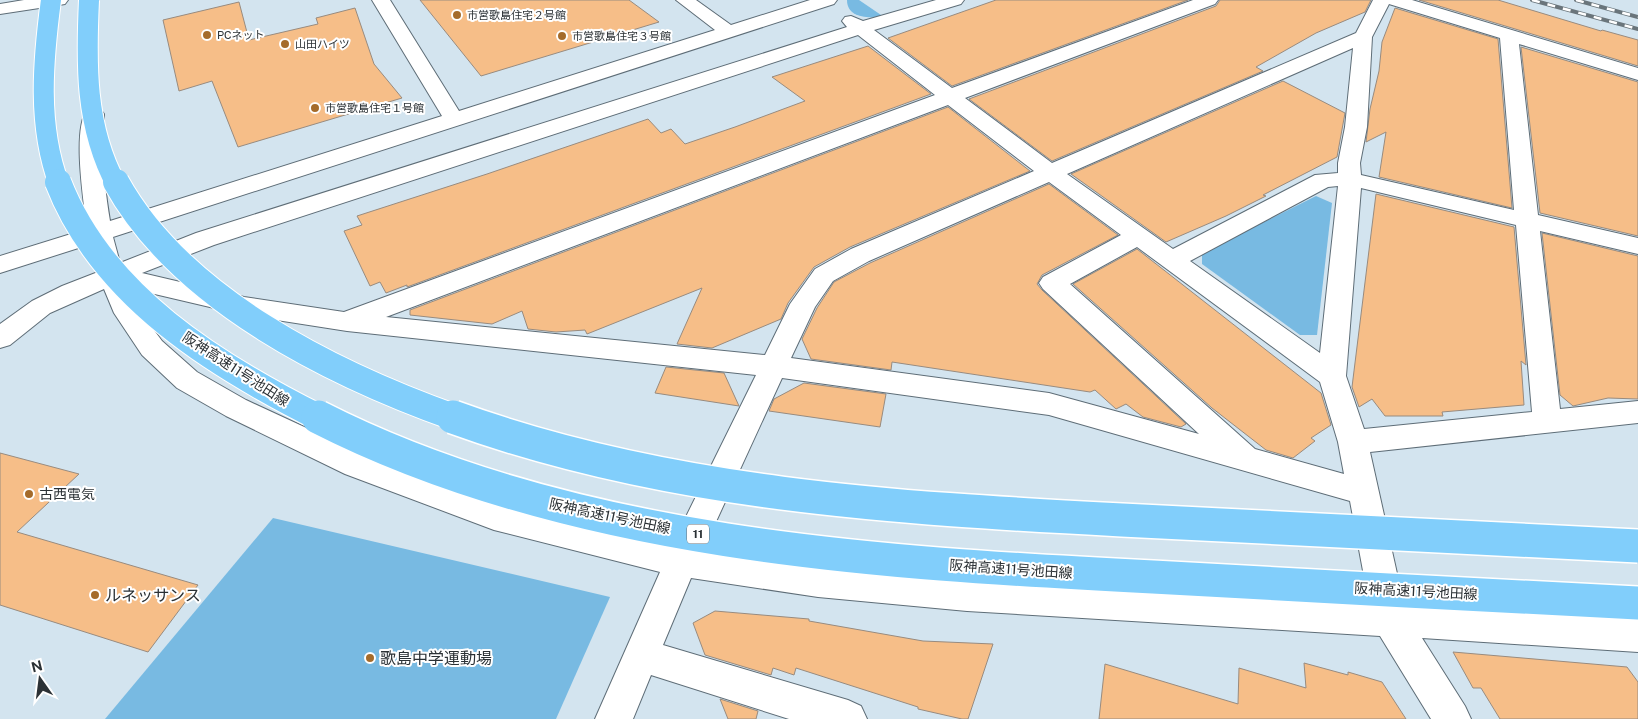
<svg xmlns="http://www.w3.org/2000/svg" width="1638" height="719" font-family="'Public Sans','Noto Sans JP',sans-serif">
	<rect width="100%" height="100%" fill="#d3e4ef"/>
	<g fill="#78bae2">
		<path d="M 847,0 L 859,0 L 884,17 C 870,18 847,19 847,0 Z"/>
		<polygon points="1316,196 1332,203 1317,335 1300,335 1202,264 1202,253"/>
		<polygon points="273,518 610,597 556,719 105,719"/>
	</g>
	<g fill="#f6be88" stroke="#988b7f">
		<polygon points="420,0 629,0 659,22 481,76"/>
		<polygon points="996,0 1188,0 952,86 888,38"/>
		<polygon points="1220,0 1371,0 1365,12 1316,33 1256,67 1263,71 1052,161 969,99 1216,6"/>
		<polygon points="1419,0 1498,0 1601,31 1602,30 1638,40 1638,66"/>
		<polygon points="239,2 249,40 318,24 316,18 355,8 374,64 402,98 238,147 212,81 179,91 163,20"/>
		<polygon points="1395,8 1498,39 1512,208 1379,177 1386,132 1366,142 1370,109 1379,71 1382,42"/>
		<polygon points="868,46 931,94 407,287 407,285 386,293 380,282 370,286 344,231 362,225 357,216 487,174 648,119 661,133 671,129 685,144 735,127 805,101 772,77"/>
		<polygon points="1521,47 1638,82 1638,236 1540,213"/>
		<polygon points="1283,81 1345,113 1337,157 1263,195 1266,196 1226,216 1166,242 1071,174"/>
		<polygon points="948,107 1030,171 850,247 814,267 788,303 781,319 712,348 677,344 702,288 587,334 585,330 556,332 528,329 522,311 492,324 410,315 410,310"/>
		<polygon points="1049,184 1118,235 1042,275 1037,284 1042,290 1186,424 1181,427 1143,417 1126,404 1116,409 1095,390 1090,392 892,362 891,370 811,359 802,339 817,308 834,282 870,263"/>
		<polygon points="1376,194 1514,227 1526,365 1521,361 1524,405 1442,412 1443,416 1385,416 1372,399 1359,407 1352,387"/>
		<polygon points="1542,233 1638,256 1638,399 1608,398 1573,406 1560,395"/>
		<polygon points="1137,249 1321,393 1331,425 1311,438 1315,441 1293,458 1266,450 1212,408 1073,284"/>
		<polygon points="666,367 724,373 739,406 655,393"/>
		<polygon points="804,383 886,394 880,427 769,411 774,399"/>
		<polygon points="0,453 79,474 17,532 198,585 148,652 0,605"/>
		<polygon points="715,611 809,619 809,621 923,641 993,644 968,719 962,719 918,709 918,707 796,668 794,675 773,668 771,675 705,655 693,623"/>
		<polygon points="1453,652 1627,667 1638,682 1638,719 1500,719 1481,688 1473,688"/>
		<polygon points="1304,663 1348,675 1348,672 1382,682 1406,719 1099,719 1105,664 1238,704 1239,668 1306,688"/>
		<polygon points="720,699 758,711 756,719 728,719"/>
	</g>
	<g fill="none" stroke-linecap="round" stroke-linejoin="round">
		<g stroke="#5e6d77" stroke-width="2">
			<g id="minor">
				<polygon points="24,0 68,0 65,4 59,5 0,14 0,4"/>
				<path d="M 372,0 L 390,0 L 459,111 L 715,30 L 676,0 L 696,0 L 731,25 L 810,0 L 837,0 L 834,4 L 113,237 L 120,263 L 196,233 L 847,27 L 842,21 L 845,17 L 851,16 L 863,21 L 936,0 L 964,0 L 961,4 L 874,30 L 952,88 L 1193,0 L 1218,0 L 1215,4 L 965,98 L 1052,163 L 1356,33 L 1373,0 L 1412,0 L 1638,68 L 1638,80 L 1519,44 L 1538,215 L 1638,238 L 1638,254 L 1540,231 L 1560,409 L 1638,401 L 1638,423 L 1370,452 L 1404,605 L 1638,618 L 1638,652 L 1422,638 L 1465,706 L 1471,719 L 1431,719 L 1380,636 L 967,611 L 818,597 L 691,578 L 663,645 L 848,700 L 861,706 L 867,719 L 789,719 L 651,675 L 633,719 L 595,719 L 660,572 L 494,530 L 345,474 L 226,416 L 177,388 L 142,355 L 114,313 L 104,289 L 50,313 L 10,345 L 0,348 L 0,324 L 32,301 L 62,286 L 98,272 L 91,244 L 0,273 L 0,256 L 87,229 C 84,203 72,130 87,110 L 94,108 L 101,110 L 104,114 C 101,150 104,185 110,221 L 442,116 ZM 1389,4 L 1500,38 L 1514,210 L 1361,175 L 1360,163 L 1367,127 L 1372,37 ZM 858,35 L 935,95 L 344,312 L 244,297 L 142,273 L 214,245 ZM 1353,48 L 1345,127 L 1338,163 L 1338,173 L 1315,175 L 1173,249 L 1067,174 ZM 948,105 L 1034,171 L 851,249 L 815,269 L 790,304 L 765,355 L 386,317 ZM 1049,182 L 1121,235 L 1043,277 L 1039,283 L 1043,289 L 1199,434 L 1049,393 L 791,358 L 815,307 L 833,281 L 869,261 ZM 1338,186 L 1320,353 L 1190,261 L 1328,187 ZM 1361,188 L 1516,225 L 1532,412 L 1364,429 L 1346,376 ZM 1137,247 L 1320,382 L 1338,442 L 1344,474 L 1255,449 L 1070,284 ZM 129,288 L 244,315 L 347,331 L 756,375 L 672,545 L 505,506 L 367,456 L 246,400 L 197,372 L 162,341 L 139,310 ZM 782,378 L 1049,415 L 1350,501 L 1369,603 L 967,579 L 818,567 L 703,550 Z"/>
			</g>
		</g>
		<use href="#minor" fill="#fff" fill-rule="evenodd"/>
		<g stroke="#6a757b" stroke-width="4">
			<g id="rail">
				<polyline points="1532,0 1638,29"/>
				<polyline points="1576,0 1638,17"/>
			</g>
		</g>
		<use href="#rail" stroke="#fff" stroke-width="2.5" stroke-dasharray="8" stroke-linecap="butt"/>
		<g stroke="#fff" stroke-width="22" stroke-linecap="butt">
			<g id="highway-bridge-far2">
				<path d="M 51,0 C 43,60 37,125 59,184"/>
				<path d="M 89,0 C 86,63 85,127 116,184"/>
			</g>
		</g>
		<g stroke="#fff" stroke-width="28" stroke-linecap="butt">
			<g id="highway-bridge-far1">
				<path d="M 58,182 C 102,296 216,366 320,418"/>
				<path d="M 116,182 C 181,300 335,375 456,418"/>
			</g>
		</g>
		<g stroke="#fff" stroke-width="36" stroke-linecap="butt">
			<g id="highway-bridge">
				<path d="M 318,417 C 569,545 876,563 1153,577 C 1315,586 1476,595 1638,603"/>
				<path d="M 453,417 C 667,495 896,508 1122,520 C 1294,529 1466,537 1638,546"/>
			</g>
		</g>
		<use href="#highway-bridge-far2" stroke="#81cefb" stroke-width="20"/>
		<use href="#highway-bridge-far1" stroke="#81cefb" stroke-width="26"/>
		<use href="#highway-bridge" stroke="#81cefb" stroke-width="33"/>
	</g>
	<g fill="#a56b2a" stroke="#fff" stroke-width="2">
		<circle cx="457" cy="15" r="5"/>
		<circle cx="207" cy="35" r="5"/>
		<circle cx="562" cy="36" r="5"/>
		<circle cx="285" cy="44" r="5"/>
		<circle cx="315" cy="108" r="5"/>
		<circle cx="29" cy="494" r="5"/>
		<circle cx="95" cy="595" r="5"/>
		<circle cx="370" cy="658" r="5"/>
	</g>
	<g text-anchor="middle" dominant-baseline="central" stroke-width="4" stroke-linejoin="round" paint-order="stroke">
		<g font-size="11" fill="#2b3135" stroke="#fff" text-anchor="start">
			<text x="467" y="15">市営歌島住宅２号館</text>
			<text x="217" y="35">PCネット</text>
			<text x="572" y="36">市営歌島住宅３号館</text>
			<text x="295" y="44">山田ハイツ</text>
			<text x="325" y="108">市営歌島住宅１号館</text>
		</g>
		<rect fill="#fff" stroke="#6b6f72" stroke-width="1" x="687" y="524.5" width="22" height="19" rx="4"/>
		<g font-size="12" font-weight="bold" fill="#2b3135">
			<text x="698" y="534">11</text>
		</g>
		<g font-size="14" fill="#2b3135" stroke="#fff">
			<text transform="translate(236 369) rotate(33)">阪神高速11号池田線</text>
			<text transform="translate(610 516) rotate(12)">阪神高速11号池田線</text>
			<text transform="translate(1011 569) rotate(4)">阪神高速11号池田線</text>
			<text transform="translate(1416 591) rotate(3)">阪神高速11号池田線</text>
		</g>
		<g font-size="14" fill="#2b3135" stroke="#fff" text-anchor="start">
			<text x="39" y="494">古西電気</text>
		</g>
		<g font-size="16" fill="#2b3135" stroke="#fff" text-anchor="start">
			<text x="105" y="595">ルネッサンス</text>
			<text x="380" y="658">歌島中学運動場</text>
		</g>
	</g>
	<g transform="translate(40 679) rotate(346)" stroke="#ffffff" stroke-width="4" paint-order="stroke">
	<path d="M0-4L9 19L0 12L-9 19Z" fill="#2b3135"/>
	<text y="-8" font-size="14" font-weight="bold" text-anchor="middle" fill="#2b3135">N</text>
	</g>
</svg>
